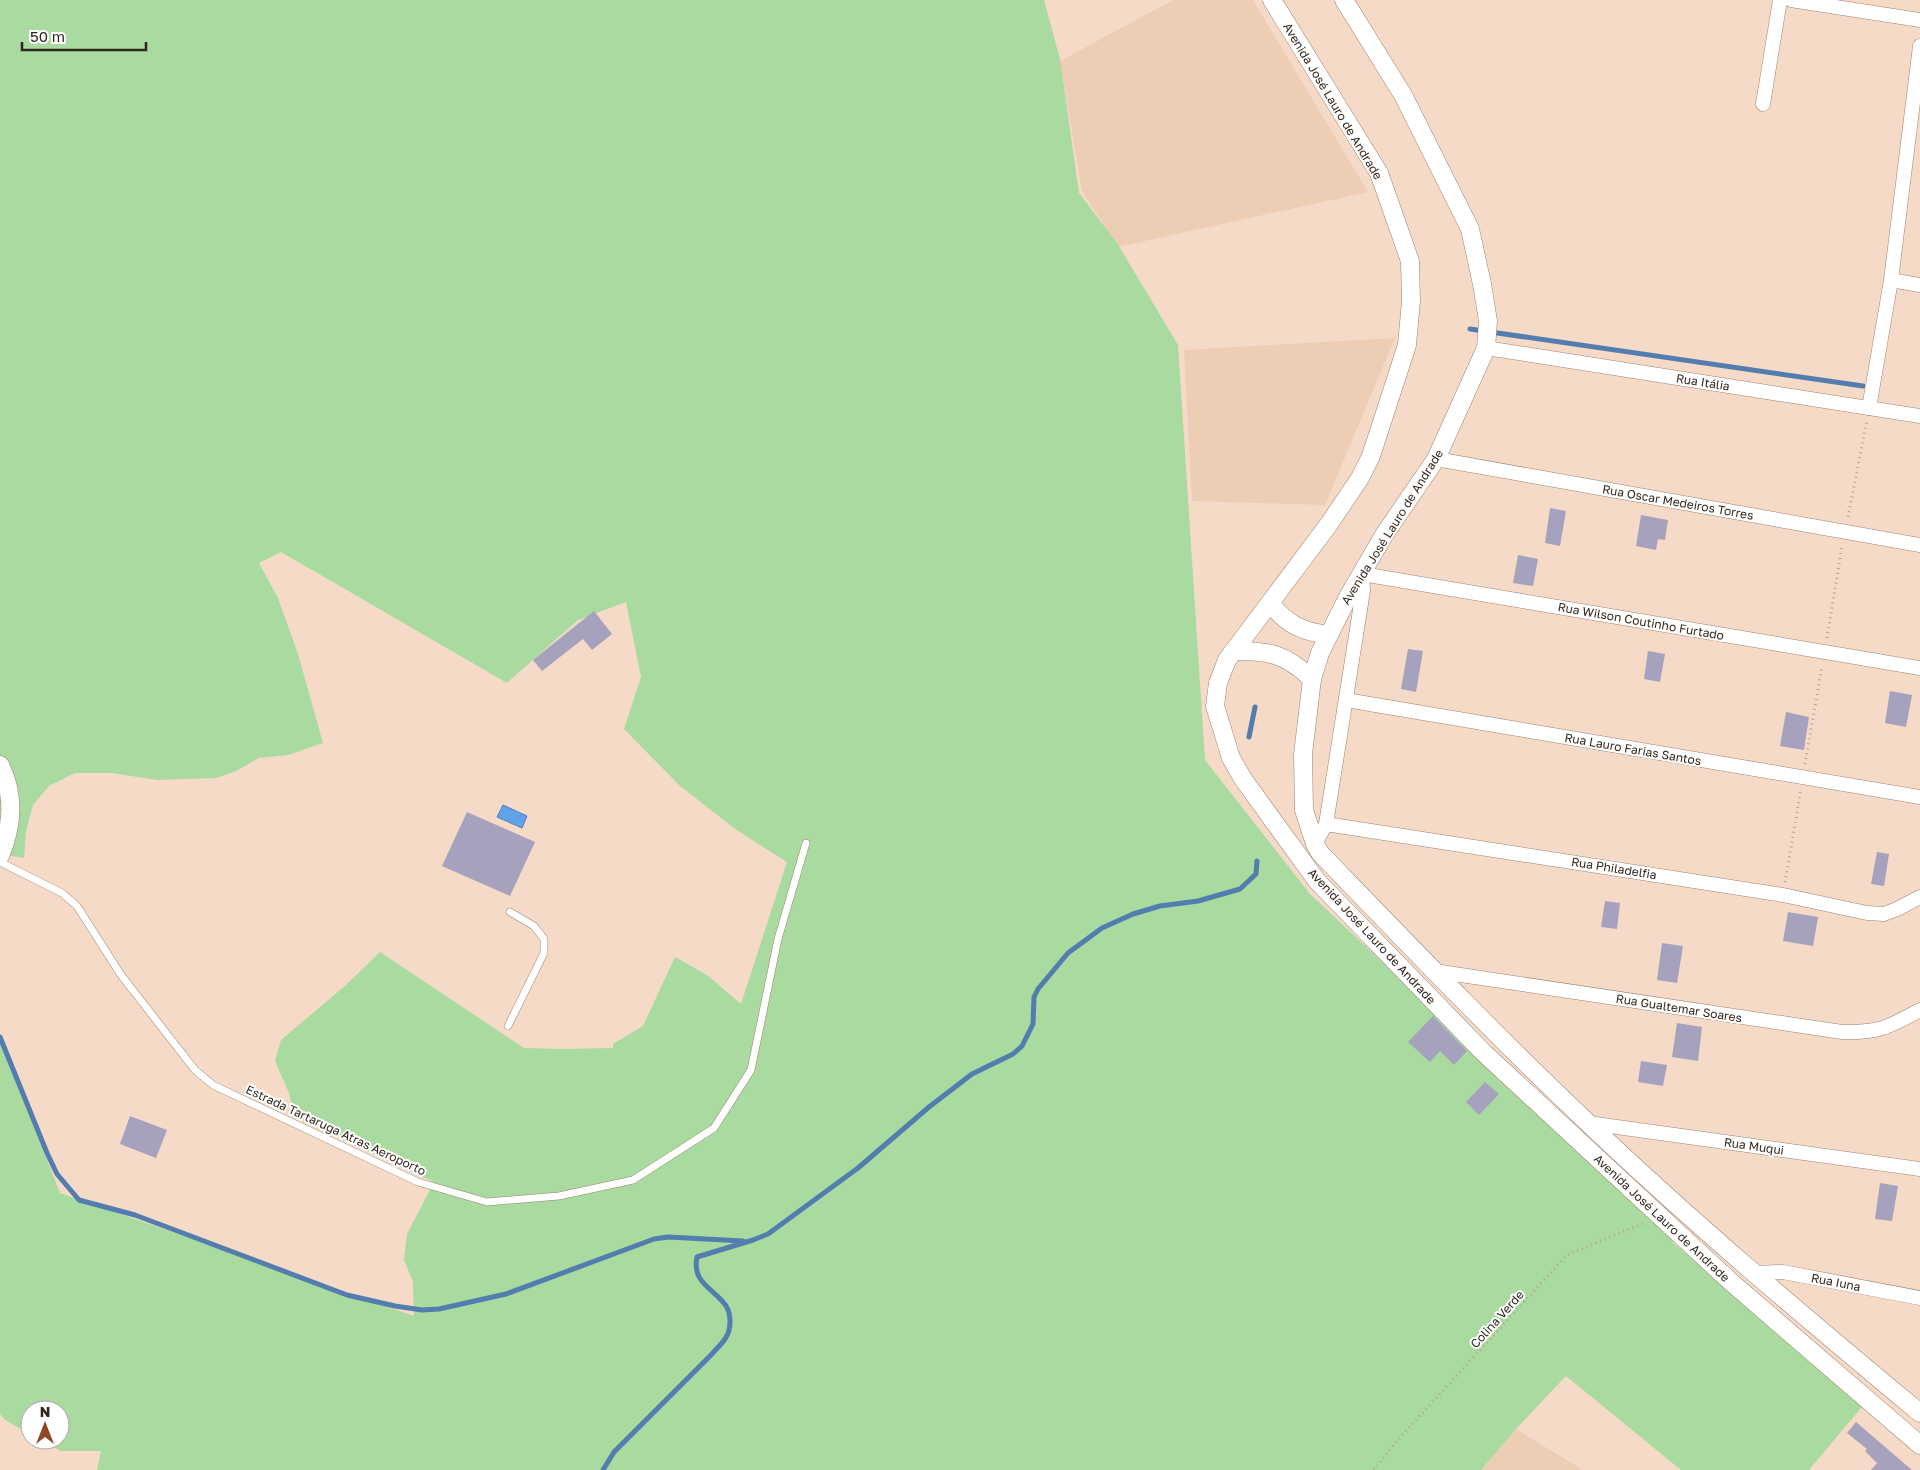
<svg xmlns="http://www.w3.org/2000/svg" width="1920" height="1470" font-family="'Golos Text',sans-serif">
	<rect width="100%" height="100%" fill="#f5dbc7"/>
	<g fill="#eecdb5">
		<polygon points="1173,0 1253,0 1368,192 1118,247 1082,191 1060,61"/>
		<polygon points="1395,338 1325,505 1192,501 1184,350"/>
		<polygon points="1516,1429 1583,1470 1481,1470"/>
	</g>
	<polygon fill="#a9da9f" points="0,0 1044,0 1060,59 1079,193 1117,243 1178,345 1205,760 1310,894 1675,1237 1672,1242 1866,1402 1809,1470 1681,1470 1566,1376 1516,1429 1481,1470 97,1470 101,1451 61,1451 40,1440 60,1440 60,1410 30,1410 30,1434 5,1420 0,1414 0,1042 60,1193 414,1316 413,1282 404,1260 407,1234 434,1182 295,1118 289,1093 275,1061 281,1040 346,985 380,952 524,1048 563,1049 613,1048 613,1044 643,1026 675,957 707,975 741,1004 787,862 735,829 679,785 624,729 641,677 626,602 578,620 507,683 281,552 259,563 278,598 298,654 323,743 288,755 259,758 236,771 216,778 157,780 112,773 75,773 49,786 33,805 26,831 24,858 0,854"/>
	<polygon fill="#60a2eb" stroke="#527dae" points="503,805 527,816 522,828 497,817"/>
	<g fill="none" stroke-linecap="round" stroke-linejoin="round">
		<g stroke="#527dae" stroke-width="5">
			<polyline points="1470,329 1863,386"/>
			<polyline points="1249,737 1255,707"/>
			<polyline points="0,1037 47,1153 57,1174 79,1200 135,1215 347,1295 395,1306 422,1310 439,1309 506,1294 654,1239 668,1237 743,1241"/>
			<path d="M 603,1470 L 614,1452 L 712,1354 C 716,1349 721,1345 725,1339 C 732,1329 732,1311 723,1302 C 710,1287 692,1281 697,1257 L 753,1240 L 768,1234 L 858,1168 L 929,1107 L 972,1074 L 1013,1054 L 1022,1046 L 1033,1024 L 1034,997 L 1038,989 L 1068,953 L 1102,928 L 1133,914 L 1160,906 L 1198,901 L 1240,889 L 1256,874 L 1257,861"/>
		</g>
	</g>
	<g fill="#a6a1bc">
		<polygon points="1550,508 1566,511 1560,546 1545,543"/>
		<polygon points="1641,515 1668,520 1665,540 1658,539 1656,550 1636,546"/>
		<polygon points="1518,555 1538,559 1533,586 1513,583"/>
		<polygon points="594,611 612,634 592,650 583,639 542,671 533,660"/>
		<polygon points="1408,649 1423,651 1416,692 1401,689"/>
		<polygon points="1648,651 1665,654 1660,682 1644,679"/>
		<polygon points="1890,691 1912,695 1906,727 1885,723"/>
		<polygon points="1786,712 1809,717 1804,750 1780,746"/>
		<polygon points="467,812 535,842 510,896 442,866"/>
		<polygon points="1877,852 1889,854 1884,886 1871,884"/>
		<polygon points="1605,901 1620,903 1617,929 1601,927"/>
		<polygon points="1788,912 1818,917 1813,946 1783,941"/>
		<polygon points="1662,943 1683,946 1677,983 1657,980"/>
		<polygon points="1433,1016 1467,1051 1454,1065 1440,1051 1430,1062 1408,1042"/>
		<polygon points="1677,1023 1702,1027 1698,1061 1672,1057"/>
		<polygon points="1641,1061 1667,1065 1663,1086 1638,1082"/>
		<polygon points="1485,1082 1499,1094 1479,1115 1466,1102"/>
		<polygon points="130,1116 167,1130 156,1158 120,1144"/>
		<polygon points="1880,1183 1898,1186 1892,1221 1875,1219"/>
		<polygon points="1856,1422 1912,1470 1871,1470 1877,1463 1865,1451 1867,1449 1847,1433"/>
	</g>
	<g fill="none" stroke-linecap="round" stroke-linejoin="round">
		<g stroke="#9b8371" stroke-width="8">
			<g id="service">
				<polyline points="0,862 62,893 77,906 121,975 195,1070 213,1085 418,1182 487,1202 559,1196 633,1180 714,1128 751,1070 778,939 806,843"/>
				<polyline points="508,1026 544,953 544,939 534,926 510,912"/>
			</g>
		</g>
		<g stroke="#9b8371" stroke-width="15">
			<g id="minor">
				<polyline points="1791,0 1920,20"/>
				<polyline points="1763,104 1780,0"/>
				<polyline points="1891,280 1920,285"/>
				<polyline points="1486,348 1920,416"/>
				<polyline points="1869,408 1891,280 1920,46"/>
				<polyline points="1436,459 1920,545"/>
				<polyline points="1346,700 1920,797"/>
				<polyline points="1326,824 1363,591 1362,574 1920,668"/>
				<polyline points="1315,844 1326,824 1783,895 1867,913 1884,914 1897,909 1920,897"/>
				<path d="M 1434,971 L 1842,1032 C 1879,1033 1889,1027 1920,1010"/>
				<polyline points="1588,1123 1920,1169"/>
				<polyline points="1752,1273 1783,1272 1920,1298"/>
			</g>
		</g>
		<g stroke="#9b8371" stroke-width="19">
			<g id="tertiary">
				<polyline points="1272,0 1379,173 1410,261 1411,301 1407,345 1371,456 1360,478 1329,524 1227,660 1218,683 1215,706 1231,758 1243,779 1317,881 1484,1053 1731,1282 1920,1445"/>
				<path d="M 1344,0 L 1403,95 L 1470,229 L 1482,284 L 1488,321 L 1486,348 L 1436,459 L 1384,535 L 1349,595 L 1320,653 L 1312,679 L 1303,754 L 1304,810 L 1315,844 L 1320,853 C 1408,944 1496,1036 1588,1123 C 1694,1224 1807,1319 1920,1413"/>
				<path d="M 1270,603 C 1287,624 1300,631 1328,635"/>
				<path d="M 1233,651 C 1268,650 1286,654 1312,679"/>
				<path d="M 0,765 C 15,795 13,825 0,856"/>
			</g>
		</g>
		<g stroke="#b7a292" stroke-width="3" stroke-dasharray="1 4" stroke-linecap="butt">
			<polyline points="1848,517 1867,420"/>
			<polyline points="1827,638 1842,546"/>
			<polyline points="1805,764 1822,666"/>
			<polyline points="1785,882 1801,789"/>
			<polyline points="1374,1470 1395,1443 1567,1255 1644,1223"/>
		</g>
		<use href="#service" stroke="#fff" stroke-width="7"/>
		<use href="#minor" stroke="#fff" stroke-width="14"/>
		<use href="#tertiary" stroke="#fff" stroke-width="18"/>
	</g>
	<g text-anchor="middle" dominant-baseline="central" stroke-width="4" stroke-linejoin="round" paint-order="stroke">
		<g font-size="12" fill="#30261e" stroke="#fff">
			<text transform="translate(1333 101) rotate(59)">Avenida José Lauro de Andrade</text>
			<text transform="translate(1703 382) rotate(9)">Rua Itália</text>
			<text transform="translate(1678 502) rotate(10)">Rua Oscar Medeiros Torres</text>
			<text transform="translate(1392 527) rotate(-58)">Avenida José Lauro de Andrade</text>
			<text transform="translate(1641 621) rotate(10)">Rua Wilson Coutinho Furtado</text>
			<text transform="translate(1633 749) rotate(10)">Rua Lauro Farias Santos</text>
			<text transform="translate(1614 868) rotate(9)">Rua Philadelfia</text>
			<text transform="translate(1372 936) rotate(47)">Avenida José Lauro de Andrade</text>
			<text transform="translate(1679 1008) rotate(9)">Rua Gualtemar Soares</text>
			<text transform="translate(336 1130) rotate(25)">Estrada Tartaruga Atras Aeroporto</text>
			<text transform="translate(1754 1146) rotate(8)">Rua Muqui</text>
			<text transform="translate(1662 1218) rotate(43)">Avenida José Lauro de Andrade</text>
			<text transform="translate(1836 1282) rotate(11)">Rua Iuna</text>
			<text transform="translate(1497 1319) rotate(-48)">Colina Verde</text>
		</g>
	</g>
	<g transform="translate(45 1425)"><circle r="24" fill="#ffffff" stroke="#aca8a5"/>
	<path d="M0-4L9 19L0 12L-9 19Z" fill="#8e4625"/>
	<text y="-8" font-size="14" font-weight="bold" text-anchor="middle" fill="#30261e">N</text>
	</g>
	<path d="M22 42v8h124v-8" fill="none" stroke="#30261e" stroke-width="2.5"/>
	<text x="30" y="42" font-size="15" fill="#30261e" stroke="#ffffff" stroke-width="4" paint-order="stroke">50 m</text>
</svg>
